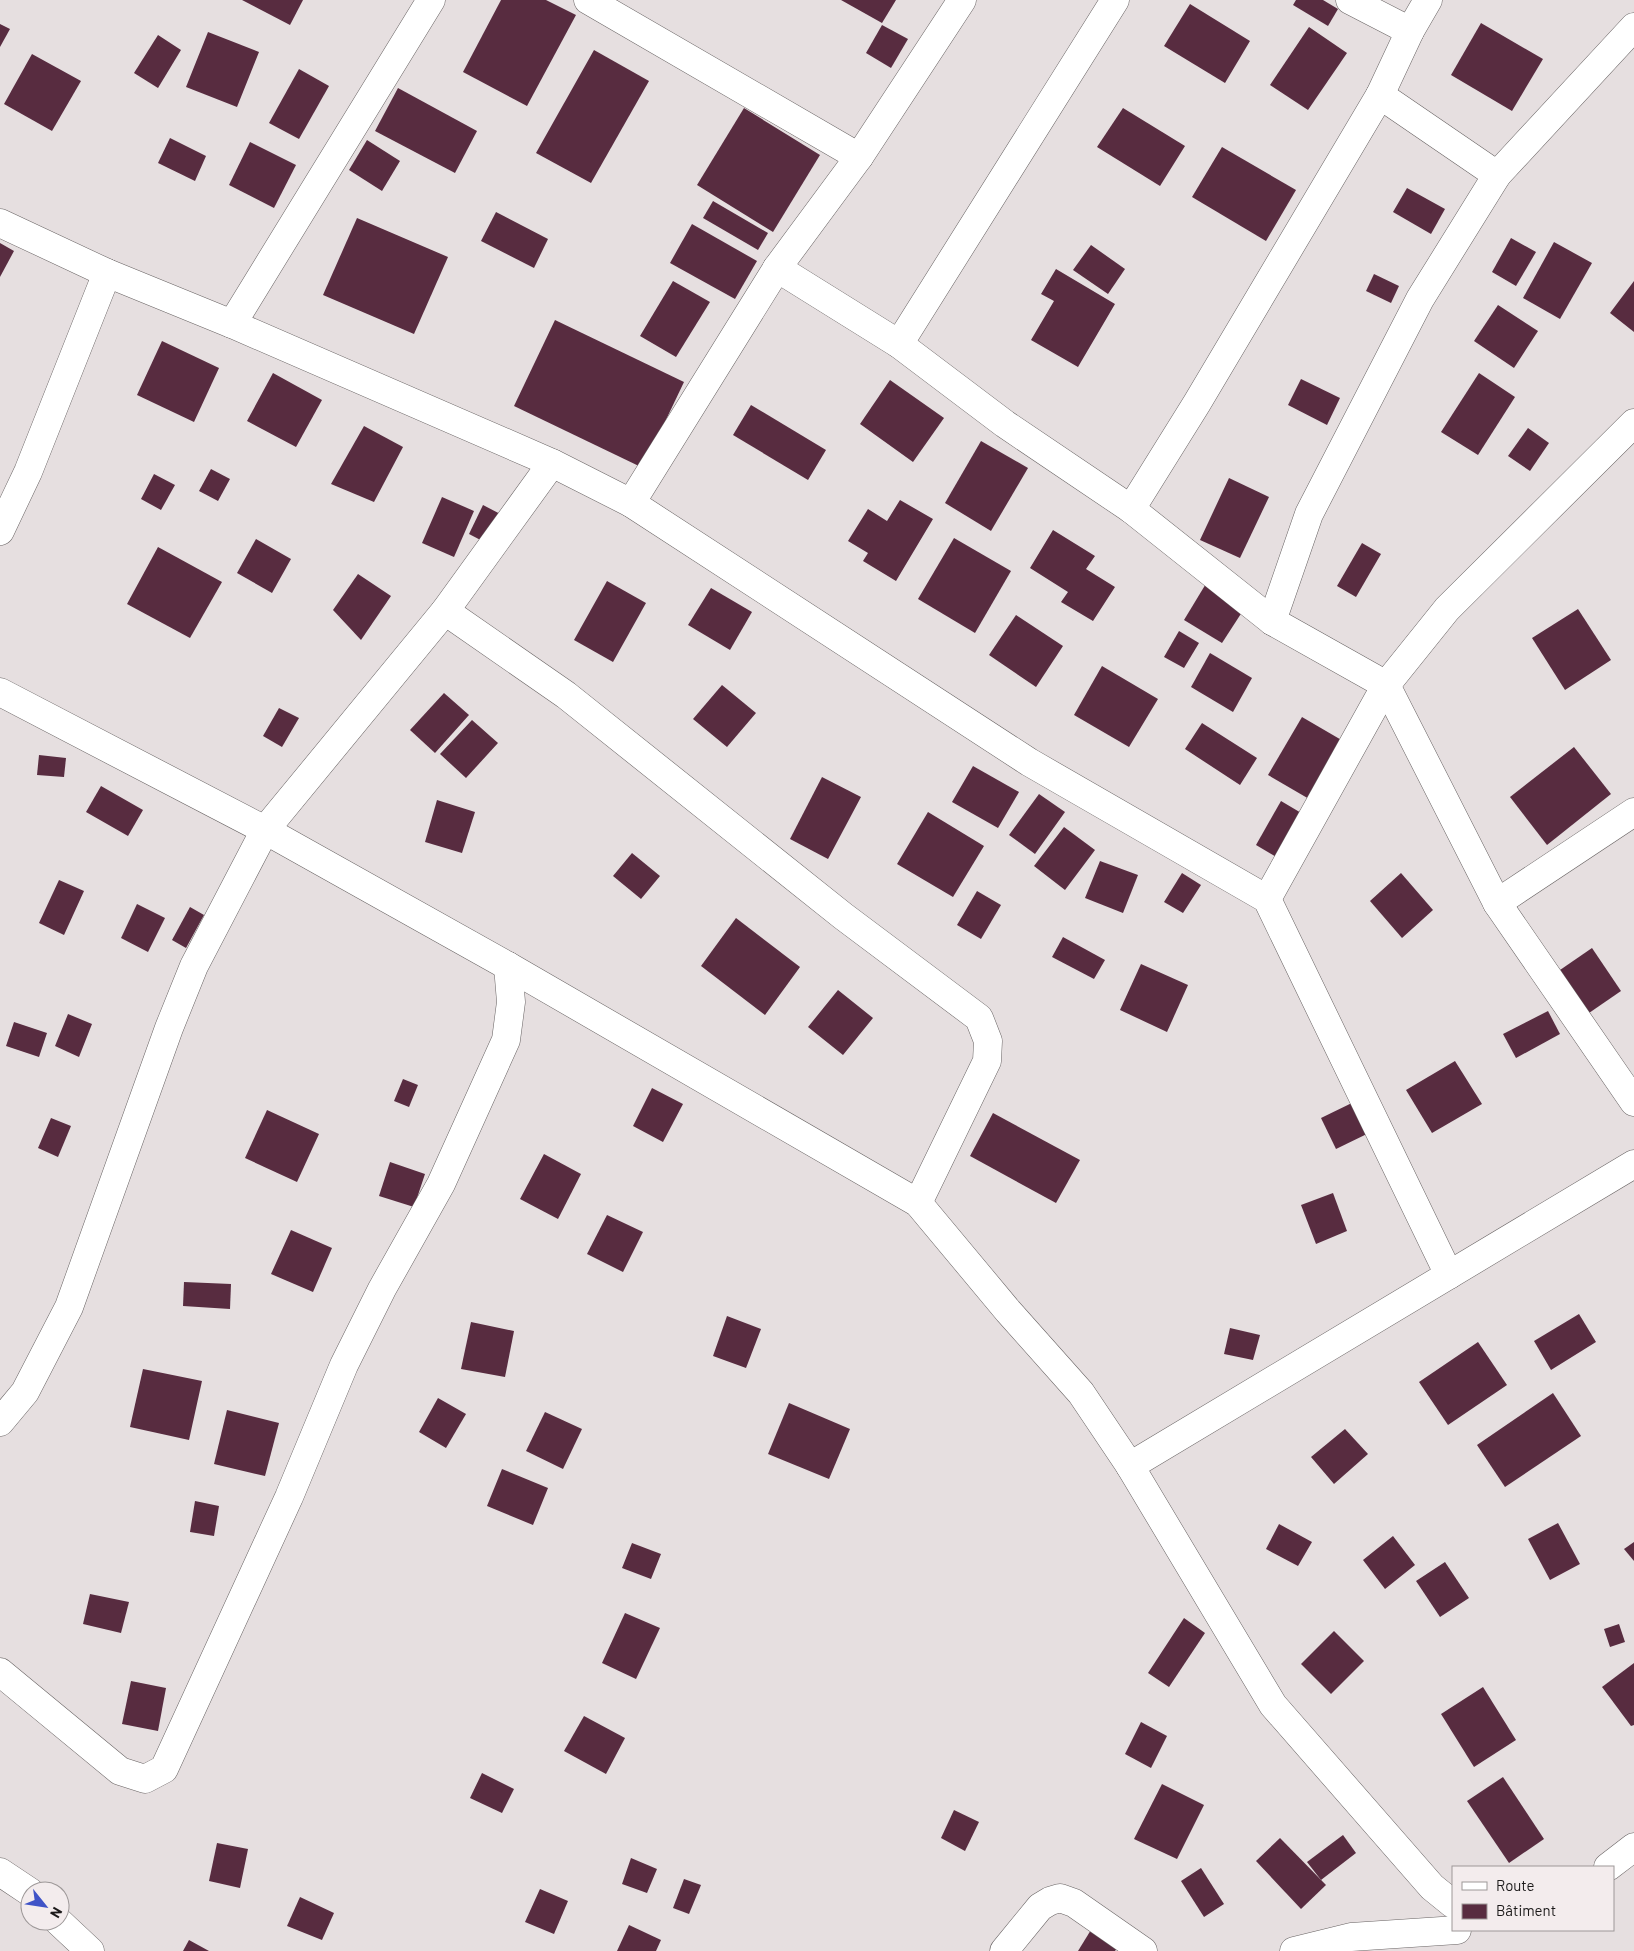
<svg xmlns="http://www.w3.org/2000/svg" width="1634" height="1951" font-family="Barlow,sans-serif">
	<rect width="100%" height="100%" fill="#e6dfe0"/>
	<g fill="#582c40">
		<polygon points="242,0 303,0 290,25"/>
		<polygon points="501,0 546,0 576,15 527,106 463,72"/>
		<polygon points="841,0 896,0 882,23"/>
		<polygon points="1296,0 1323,0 1338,9 1328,26 1293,5"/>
		<polygon points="1190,4 1250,41 1225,83 1164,46"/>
		<polygon points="1481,23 1543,59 1512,111 1451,75"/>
		<polygon points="0,24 10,29 0,47"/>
		<polygon points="882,25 908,39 891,68 866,53"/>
		<polygon points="1309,27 1347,53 1308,110 1270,85"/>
		<polygon points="208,32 259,52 237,107 186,87"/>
		<polygon points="158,35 181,50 158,88 134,73"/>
		<polygon points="594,50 649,81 591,183 536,153"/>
		<polygon points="32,54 81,81 52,131 4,104"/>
		<polygon points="299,69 329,86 299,139 269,123"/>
		<polygon points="398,88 477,131 455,173 375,131"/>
		<polygon points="744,108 820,155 773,232 697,185"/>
		<polygon points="1123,108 1185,146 1160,186 1097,147"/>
		<polygon points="170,138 206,156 195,181 158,163"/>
		<polygon points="367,140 400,161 382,191 349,170"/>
		<polygon points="250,142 296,165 274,208 229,185"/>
		<polygon points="1222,147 1296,190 1266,241 1192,197"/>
		<polygon points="1407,188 1445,209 1431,234 1393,212"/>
		<polygon points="713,201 768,233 758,250 703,218"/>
		<polygon points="496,212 548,239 534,268 481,241"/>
		<polygon points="357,218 448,257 414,334 323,295"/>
		<polygon points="692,224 757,261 735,299 670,263"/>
		<polygon points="1511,238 1536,252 1516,286 1492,272"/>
		<polygon points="1554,242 1592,263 1560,319 1523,298"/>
		<polygon points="0,243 14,251 0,277"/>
		<polygon points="1091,245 1125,269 1108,294 1073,270"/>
		<polygon points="1056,269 1115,304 1078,367 1031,340 1054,301 1041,294"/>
		<polygon points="1374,274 1399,286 1391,303 1366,291"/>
		<polygon points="673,281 710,302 676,357 640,336"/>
		<polygon points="1634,281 1634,332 1610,313"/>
		<polygon points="1498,305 1538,331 1514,368 1474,341"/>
		<polygon points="555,320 684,382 643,468 514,406"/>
		<polygon points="162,341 219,368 194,422 137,395"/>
		<polygon points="273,373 322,400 296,447 247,421"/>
		<polygon points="1479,373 1515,397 1478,455 1441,432"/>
		<polygon points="1301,379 1340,398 1327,425 1288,405"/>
		<polygon points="890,380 944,418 913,462 860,424"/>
		<polygon points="751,405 826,450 808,480 733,435"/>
		<polygon points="364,426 403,447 374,502 331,484"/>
		<polygon points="1528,428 1549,443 1530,471 1508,456"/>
		<polygon points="981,441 1028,468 991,531 945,503"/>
		<polygon points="211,469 230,479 218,501 199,491"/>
		<polygon points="154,474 175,485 161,510 141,499"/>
		<polygon points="1229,478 1269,497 1240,558 1200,540"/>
		<polygon points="442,497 474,511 454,557 422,543"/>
		<polygon points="900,500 933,519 896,581 863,561 868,553 848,541 868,509 887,521"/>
		<polygon points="483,505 506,517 492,546 469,534"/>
		<polygon points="1053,530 1095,556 1086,569 1115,587 1093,621 1061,602 1068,592 1030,568"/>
		<polygon points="954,538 1011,571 975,633 918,599"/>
		<polygon points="256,539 291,559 272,593 237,573"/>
		<polygon points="1362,543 1381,554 1356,597 1337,586"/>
		<polygon points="158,547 222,582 190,638 127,604"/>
		<polygon points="358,574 391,596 361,640 333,610"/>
		<polygon points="607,581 646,603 613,662 574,640"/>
		<polygon points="1207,582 1246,606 1222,643 1184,620"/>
		<polygon points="711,588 752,612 730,650 688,625"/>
		<polygon points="1578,609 1611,660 1565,690 1532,638"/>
		<polygon points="1016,615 1063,646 1036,687 989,655"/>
		<polygon points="1179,631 1199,643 1184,668 1164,657"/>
		<polygon points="1210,653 1252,678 1233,712 1191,687"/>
		<polygon points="1102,666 1158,699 1129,747 1074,715"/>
		<polygon points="722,685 756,713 727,747 693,719"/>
		<polygon points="444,693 469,715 435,753 410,730"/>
		<polygon points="279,708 299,718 282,747 263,736"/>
		<polygon points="1302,717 1350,745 1316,803 1268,775"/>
		<polygon points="472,720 498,743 466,778 440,754"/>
		<polygon points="1202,723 1257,758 1240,785 1185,749"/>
		<polygon points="1574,747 1611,794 1547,845 1510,797"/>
		<polygon points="39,755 66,758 64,777 37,775"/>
		<polygon points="973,766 1019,792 998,828 952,802"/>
		<polygon points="822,777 861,797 828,859 790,839"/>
		<polygon points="101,786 143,810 128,836 86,812"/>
		<polygon points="1039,794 1065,812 1035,854 1009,835"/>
		<polygon points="437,800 475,812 462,853 425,842"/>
		<polygon points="1281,801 1308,817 1283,861 1256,845"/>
		<polygon points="928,812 984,846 953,897 897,864"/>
		<polygon points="1064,827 1095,850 1065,890 1034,866"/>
		<polygon points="632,853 660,876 641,899 613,876"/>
		<polygon points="1100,861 1138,875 1123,913 1085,898"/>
		<polygon points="1182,873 1201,885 1183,913 1164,902"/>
		<polygon points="1401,873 1433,910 1402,938 1370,901"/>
		<polygon points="59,880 84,891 64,935 39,923"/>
		<polygon points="977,891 1001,905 981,939 957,925"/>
		<polygon points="137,904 165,918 148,952 121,938"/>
		<polygon points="190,907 204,915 186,948 172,940"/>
		<polygon points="736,918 800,967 765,1015 701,966"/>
		<polygon points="1063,937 1105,960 1094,979 1052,957"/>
		<polygon points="1592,948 1621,991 1589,1013 1560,970"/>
		<polygon points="1141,964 1188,985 1167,1032 1120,1010"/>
		<polygon points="838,990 873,1018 843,1055 808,1027"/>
		<polygon points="1548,1011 1560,1034 1516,1058 1503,1034"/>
		<polygon points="68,1014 92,1024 79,1057 55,1046"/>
		<polygon points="14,1022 47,1033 39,1057 6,1046"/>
		<polygon points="1455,1061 1482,1104 1432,1133 1406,1090"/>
		<polygon points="403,1079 418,1085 409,1107 394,1101"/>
		<polygon points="652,1088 683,1104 663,1142 633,1126"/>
		<polygon points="1358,1100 1373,1131 1336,1149 1321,1118"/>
		<polygon points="267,1110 319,1134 297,1182 245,1158"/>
		<polygon points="993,1113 1080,1160 1056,1203 970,1156"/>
		<polygon points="51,1118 71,1126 58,1157 38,1148"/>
		<polygon points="544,1154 581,1174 558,1219 520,1199"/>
		<polygon points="390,1162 425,1174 414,1207 379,1196"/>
		<polygon points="1333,1193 1347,1231 1316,1244 1301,1205"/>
		<polygon points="607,1215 643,1232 623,1272 587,1254"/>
		<polygon points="291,1230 332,1248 313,1292 271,1274"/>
		<polygon points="184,1282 231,1284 230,1309 183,1306"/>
		<polygon points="1579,1314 1596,1342 1551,1370 1534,1341"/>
		<polygon points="727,1316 761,1329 746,1368 713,1356"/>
		<polygon points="471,1322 514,1331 505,1377 461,1369"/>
		<polygon points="1230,1328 1260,1335 1253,1360 1224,1354"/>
		<polygon points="1478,1342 1507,1385 1448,1425 1419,1382"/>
		<polygon points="143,1369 202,1381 189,1440 130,1427"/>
		<polygon points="1553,1393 1581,1436 1505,1487 1477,1445"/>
		<polygon points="438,1398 466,1414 446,1448 419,1432"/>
		<polygon points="789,1403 850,1429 829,1479 768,1454"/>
		<polygon points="227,1410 279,1423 265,1476 214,1464"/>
		<polygon points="545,1412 582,1429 563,1469 526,1451"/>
		<polygon points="1345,1429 1368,1454 1334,1484 1311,1457"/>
		<polygon points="502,1469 548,1488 533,1525 487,1506"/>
		<polygon points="195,1501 219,1506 214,1536 190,1532"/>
		<polygon points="1558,1523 1580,1564 1550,1580 1528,1539"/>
		<polygon points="1279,1524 1312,1542 1298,1566 1266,1549"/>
		<polygon points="1393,1536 1415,1565 1385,1589 1363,1560"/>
		<polygon points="1634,1542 1634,1561 1624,1549"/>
		<polygon points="632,1543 661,1554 651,1579 622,1568"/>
		<polygon points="1445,1562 1469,1598 1440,1617 1416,1581"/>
		<polygon points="90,1594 129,1602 121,1633 83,1624"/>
		<polygon points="625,1613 660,1628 636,1679 602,1663"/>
		<polygon points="1184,1618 1205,1633 1169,1687 1148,1673"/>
		<polygon points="1619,1624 1625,1642 1610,1647 1604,1629"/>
		<polygon points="1334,1631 1364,1661 1331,1694 1301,1664"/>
		<polygon points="1634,1663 1634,1725 1631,1726 1602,1687"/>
		<polygon points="131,1681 166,1688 158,1731 122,1724"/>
		<polygon points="1483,1687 1516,1740 1474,1767 1441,1714"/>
		<polygon points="584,1716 625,1738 606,1774 564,1751"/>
		<polygon points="1141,1722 1167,1736 1151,1768 1125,1754"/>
		<polygon points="482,1773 514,1789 502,1813 470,1798"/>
		<polygon points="1503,1777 1544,1839 1509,1863 1467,1801"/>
		<polygon points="1162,1784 1204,1805 1177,1859 1134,1839"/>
		<polygon points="954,1810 979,1822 965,1851 941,1838"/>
		<polygon points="1343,1835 1356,1853 1321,1880 1307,1862"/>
		<polygon points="1280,1838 1326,1885 1301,1909 1256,1861"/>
		<polygon points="217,1843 248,1849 240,1888 209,1881"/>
		<polygon points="631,1858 657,1869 647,1893 622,1884"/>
		<polygon points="1201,1868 1224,1904 1204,1917 1181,1881"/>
		<polygon points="684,1879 701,1885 689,1914 673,1908"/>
		<polygon points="540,1889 568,1901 554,1934 525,1922"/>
		<polygon points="300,1897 334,1913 322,1940 287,1926"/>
		<polygon points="629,1925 661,1940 656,1951 617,1951"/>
		<polygon points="1094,1925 1121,1942 1115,1951 1078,1951"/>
		<polygon points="189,1940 209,1951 183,1951"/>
	</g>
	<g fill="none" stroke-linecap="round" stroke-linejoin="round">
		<g stroke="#696464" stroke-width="29">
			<g id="minor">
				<polyline points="588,0 859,157"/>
				<polyline points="1350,0 1410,31"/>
				<polyline points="1380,95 1410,31 1428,0"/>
				<polyline points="0,223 107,273 232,324 552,463 631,503 1029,762 1267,899 1449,1275"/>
				<polyline points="777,268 899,344 1005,424 1131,509 1272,621 1386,685 1497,903 1634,1102"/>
				<polyline points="232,324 431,0"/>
				<polyline points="899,344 1115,0"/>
				<polyline points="631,503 777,268 859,157 962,0"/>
				<polyline points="1131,509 1197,403 1380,95 1497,175"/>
				<polyline points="0,531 28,472 107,273"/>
				<polyline points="445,611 566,695 843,916 979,1018 988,1041 987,1061 918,1203"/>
				<polyline points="1272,621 1309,514 1420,299 1497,175 1634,27"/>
				<polyline points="0,692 265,830 508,966 918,1203 1008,1311 1081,1393 1130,1466 1273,1705 1432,1887 1453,1904"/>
				<polyline points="1267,899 1386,685 1447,609 1634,423"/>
				<polyline points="1497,903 1634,812"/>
				<polyline points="0,1422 25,1392 69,1307 169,1028 194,966 265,830 445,611 552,463"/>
				<polyline points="1130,1466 1634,1164"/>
				<polyline points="0,1672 120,1771 145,1779 164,1769 289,1497 344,1365 382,1289 441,1184 506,1040 511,1002 508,966"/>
				<polyline points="1608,1867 1634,1847"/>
				<polyline points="0,1872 30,1892"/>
				<polyline points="58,1921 90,1951"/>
				<polyline points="1004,1951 1040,1907 1050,1901 1060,1898 1074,1903 1143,1951"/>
				<polyline points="1294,1951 1351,1937 1457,1930"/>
			</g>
		</g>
		<use href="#minor" stroke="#fff" stroke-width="28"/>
	</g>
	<rect x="1452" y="1866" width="162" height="65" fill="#f3eced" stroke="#9d9898"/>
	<rect x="1462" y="1882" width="25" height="8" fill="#ffffff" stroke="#9d9898"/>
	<text x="1496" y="1891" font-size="15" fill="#1b1919">Route</text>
	<rect x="1462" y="1904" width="25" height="15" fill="#582c40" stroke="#9d9898"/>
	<text x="1496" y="1916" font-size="15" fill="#1b1919">Bâtiment</text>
	<g transform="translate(45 1906) rotate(120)"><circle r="24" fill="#f3eced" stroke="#9d9898"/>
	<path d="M0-4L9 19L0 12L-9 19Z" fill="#3f53c7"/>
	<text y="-8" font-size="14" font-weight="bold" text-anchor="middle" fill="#1b1919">N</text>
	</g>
</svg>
